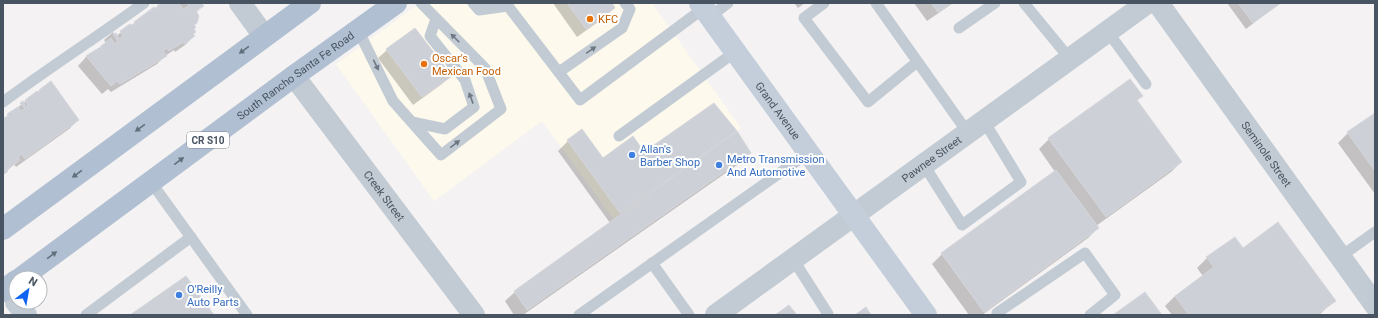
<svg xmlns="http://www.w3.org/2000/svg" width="1378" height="318" font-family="Roboto,sans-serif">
	<rect width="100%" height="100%" fill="#f4f2f2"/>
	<polygon fill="#fdf9ec" points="420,3 652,3 741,128 613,219 542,121 434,201 336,64"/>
	<g fill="#0003">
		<polygon points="162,3 200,3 202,6 196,13 192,34 194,36 185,45 175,52 174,50 165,56 157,64 111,92 108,89 102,94 78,66 86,57 106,43 104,40 113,32 116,36"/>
		<polygon points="553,3 610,3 614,8 605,17 577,37"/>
		<polygon points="794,3 805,3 798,8"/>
		<polygon points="914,3 953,3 927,21"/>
		<polygon points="1227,3 1280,3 1246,29"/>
		<polygon points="387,50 451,76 442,84 413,105 378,58"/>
		<polygon points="40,90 78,120 69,129 16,167 14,164 3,175 3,119"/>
		<polygon points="1142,96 1136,101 1181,162 1171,172 1096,226 1098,228 1088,238 982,315 969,315 932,264 942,254 1055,172 1039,149 1049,139"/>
		<polygon points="713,104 736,132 750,153 740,163 523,315 514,315 505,301 515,292 610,223 558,151 568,141 603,159 644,153"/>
		<polygon points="1375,114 1375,194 1338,143 1348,133"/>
		<polygon points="1242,249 1334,301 1319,315 1172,315 1165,306 1175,296 1203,276 1197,268 1207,258"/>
	</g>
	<g fill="#cdd0d6" stroke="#d5d7dd">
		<polygon points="161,3 179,3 183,9 189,6 187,3 201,3 204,6 196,11 199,16 197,23 194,25 196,27 194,29 196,32 193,34 195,36 184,44 183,42 169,51 167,48 163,51 167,56 120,84 117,81 111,86 86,56 97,49 99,50 101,48 100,47 111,38 114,44 118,41 113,34 116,33 119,39 123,36 120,31 130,24 132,26 135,23 134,22 154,7 155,9 158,7 157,6"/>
		<polygon points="567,3 612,3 615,8 586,29"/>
		<polygon points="931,3 951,3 938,12"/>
		<polygon points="1238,3 1281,3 1253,23"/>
		<polygon points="415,28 452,76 422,97 386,49"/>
		<polygon points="1130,79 1143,96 1137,100 1182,162 1106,217 1048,138"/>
		<polygon points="51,81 79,120 25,159 22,154 18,157 20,160 7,170 8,171 3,175 3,118 4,117 5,118 9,116 7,114 18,107 21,111 25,109 20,103 23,101 26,107 28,105 25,100 37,91 38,92 40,91 39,90"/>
		<polygon points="714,103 737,131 620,213 567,140 582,129 603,158 633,136 644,152"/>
		<polygon points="1375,113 1375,171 1347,132"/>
		<polygon points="737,131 751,153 527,310 514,291"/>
		<polygon points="1056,170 1099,228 984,312 941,253"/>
		<polygon points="1278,222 1336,301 1316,315 1189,315 1175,296 1214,267 1206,257 1235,237 1243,248"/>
		<polygon points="186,276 214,315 130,315"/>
		<polygon points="1145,292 1162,315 1113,315"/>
		<polygon points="789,305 797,315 775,315"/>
		<polygon points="866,307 871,315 855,315"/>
	</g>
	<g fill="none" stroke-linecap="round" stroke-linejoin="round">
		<g stroke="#c2cbd4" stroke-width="11">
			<polyline points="473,3 479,10 508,6 580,100 704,8"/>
			<polyline points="824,3 804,18 868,102 917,62"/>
			<polyline points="876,3 968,133"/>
			<polyline points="1024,3 1070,59"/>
			<polyline points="710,17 728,3"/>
			<polyline points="959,28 995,3"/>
			<polyline points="358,30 393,101 441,155 501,109 485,68 421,3"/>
			<polyline points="1108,32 1146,84"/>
			<polyline points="559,72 622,28 630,9 625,3"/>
			<path d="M 3,102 C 49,68 97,37 144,3"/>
			<polyline points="412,122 445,129 474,107 465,80 430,36 436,19"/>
			<polyline points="619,136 735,52"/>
			<polyline points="924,165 962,225 1021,182 984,121"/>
			<polyline points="151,182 247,315"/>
			<polyline points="1340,257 1375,232"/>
			<polyline points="793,259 828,314"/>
			<polyline points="652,263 689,315"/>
			<polyline points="86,315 191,237"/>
			<polyline points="579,315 808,153"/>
			<polyline points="999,315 997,313 1085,253 1115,295 1090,315"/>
		</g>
		<g stroke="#c2cbd4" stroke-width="22">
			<polyline points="240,3 264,36"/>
			<path id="s1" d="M 1158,3 L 1375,305"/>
			<path id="s2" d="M 294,76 L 474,315"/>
			<polyline points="16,302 26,315"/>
		</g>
		<path stroke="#c2cbd4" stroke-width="22" id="s3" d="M 716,315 L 1147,3"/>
		<path stroke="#c4cedb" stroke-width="22" id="s4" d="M 700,3 L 926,315"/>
		<g stroke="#b0bfd1" stroke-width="22">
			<polyline points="3,229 310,3"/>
			<path id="s5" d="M 21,278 L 294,76 L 396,3"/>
			<polyline points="3,291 16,281"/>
		</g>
	</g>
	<defs><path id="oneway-solid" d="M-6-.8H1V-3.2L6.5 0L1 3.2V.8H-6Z"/></defs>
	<g fill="#6d7884">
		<use href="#oneway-solid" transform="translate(455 38) rotate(-135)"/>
		<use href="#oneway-solid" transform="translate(591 50) rotate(-35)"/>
		<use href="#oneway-solid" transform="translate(376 65) rotate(64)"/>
		<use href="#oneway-solid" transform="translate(471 98) rotate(-110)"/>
		<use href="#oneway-solid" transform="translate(455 144) rotate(-38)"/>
	</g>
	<g fill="#626f7d">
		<use href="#oneway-solid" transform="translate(244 50) rotate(144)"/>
		<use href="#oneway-solid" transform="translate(140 128) rotate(144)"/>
		<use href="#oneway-solid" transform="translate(179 161) rotate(-37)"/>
		<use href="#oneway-solid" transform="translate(77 174) rotate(144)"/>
		<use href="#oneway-solid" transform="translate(52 255) rotate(-36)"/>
	</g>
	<g fill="#e8710a" stroke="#fff" stroke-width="1.5">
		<circle cx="590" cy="19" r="4"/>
		<circle cx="424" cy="64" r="4"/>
	</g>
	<g fill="#3f7fe0" stroke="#fff" stroke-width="1.5">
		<circle cx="632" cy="155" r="4"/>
		<circle cx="719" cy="165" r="4"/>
		<circle cx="179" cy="295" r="4"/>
	</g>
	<g text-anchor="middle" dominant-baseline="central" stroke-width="4" stroke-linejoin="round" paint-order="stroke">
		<rect fill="#fff" stroke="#7f8790" stroke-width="1" x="187" y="132" width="42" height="16" rx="3"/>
		<g font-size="10" font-weight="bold" fill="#485461">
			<text x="208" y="140">CR S10</text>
		</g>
		<g font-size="11" fill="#c56008" stroke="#fff" text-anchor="start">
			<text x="598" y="19">KFC</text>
			<text x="432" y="58">Oscar's<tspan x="432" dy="13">Mexican Food</tspan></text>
		</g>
		<g font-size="11" fill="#485461" stroke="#fff">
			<text stroke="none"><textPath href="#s5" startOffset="341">South Rancho Santa Fe Road</textPath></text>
			<text stroke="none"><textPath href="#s4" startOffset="133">Grand Avenue</textPath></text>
			<text stroke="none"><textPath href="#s1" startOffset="186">Seminole Street</textPath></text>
			<text stroke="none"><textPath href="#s3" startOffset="266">Pawnee Street</textPath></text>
			<text stroke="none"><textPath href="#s2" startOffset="150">Creek Street</textPath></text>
		</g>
		<g font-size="11" fill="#366cbe" stroke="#fff" text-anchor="start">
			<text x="640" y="149">Allan's<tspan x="640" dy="13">Barber Shop</tspan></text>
			<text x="727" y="159">Metro Transmission<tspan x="727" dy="13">And Automotive</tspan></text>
			<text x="187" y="289">O'Reilly<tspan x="187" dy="13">Auto Parts</tspan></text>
		</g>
	</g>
	<rect width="1378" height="318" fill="none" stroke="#485461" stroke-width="8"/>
	<g transform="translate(28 290) rotate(31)"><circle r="19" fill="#ffffff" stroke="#b6bbc0"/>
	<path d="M0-3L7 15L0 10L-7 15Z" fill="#0f65f1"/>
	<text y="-6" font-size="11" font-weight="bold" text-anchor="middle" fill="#485461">N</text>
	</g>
</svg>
